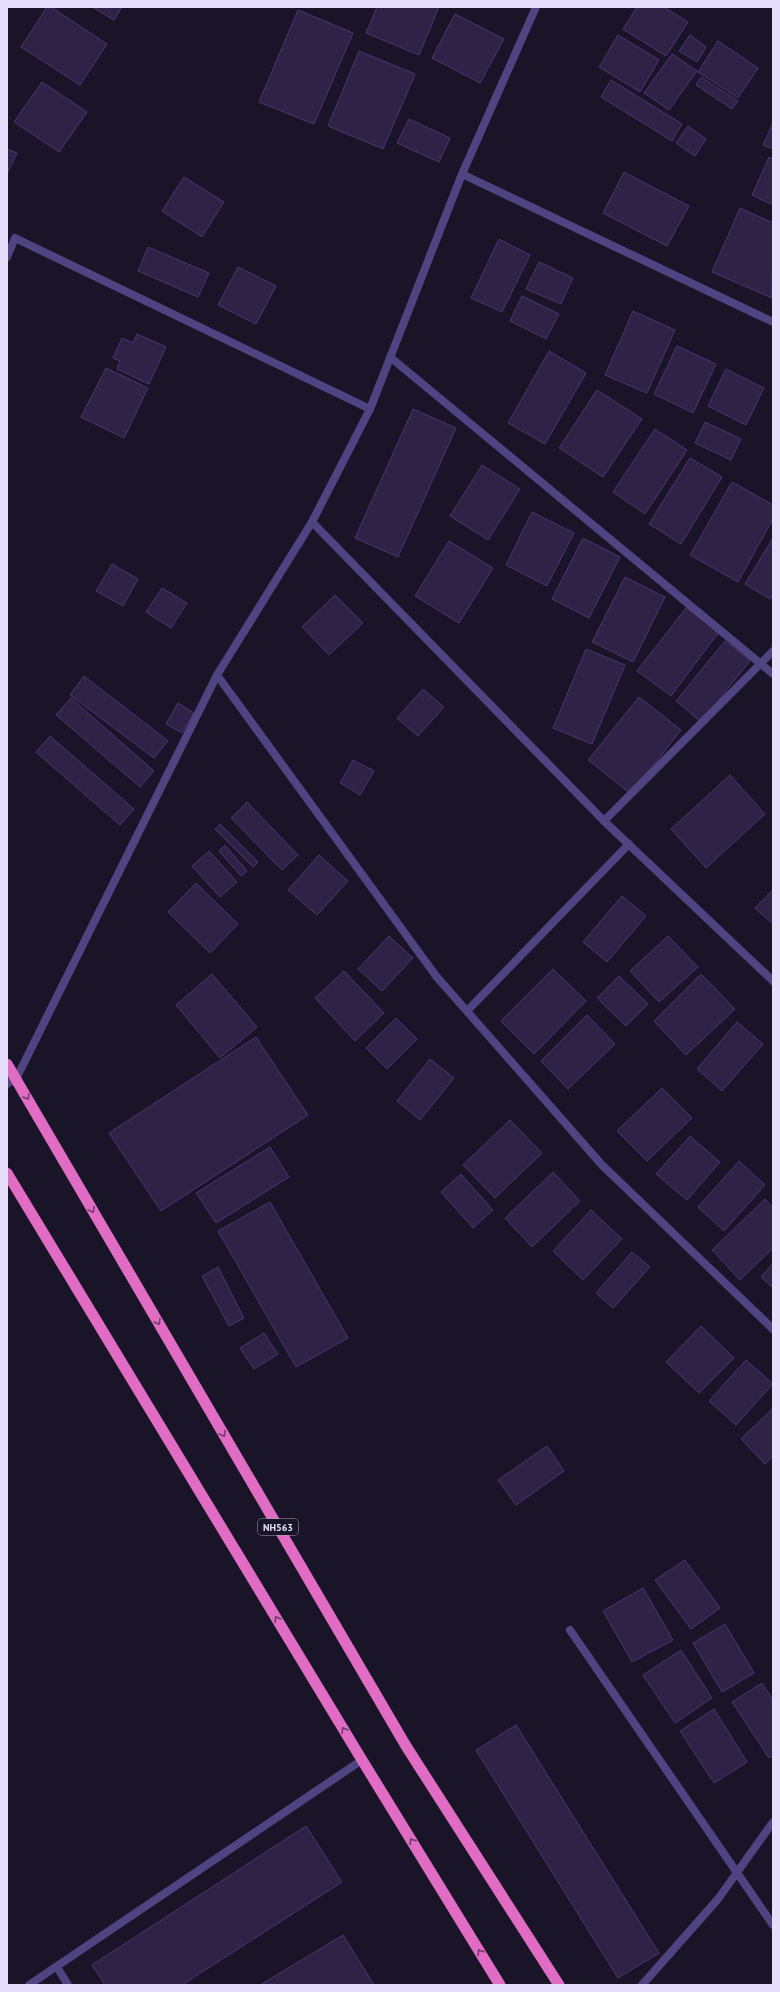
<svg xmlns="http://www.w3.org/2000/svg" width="780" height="1992" font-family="'PT Sans',sans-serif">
	<rect width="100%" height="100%" fill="#1a1428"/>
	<g fill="#2e2247" stroke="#4a3671">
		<polygon points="47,7 51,7 107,44 80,85 21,47"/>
		<polygon points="92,7 122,7 114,20"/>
		<polygon points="377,7 439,7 419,55 366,33"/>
		<polygon points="637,7 664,7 688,22 666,56 623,29"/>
		<polygon points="298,10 353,33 314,124 259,102"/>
		<polygon points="455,14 504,39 480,83 432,58"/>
		<polygon points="618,35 659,60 640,92 599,67"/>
		<polygon points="690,35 706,47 697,62 679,51"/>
		<polygon points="718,41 758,68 738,98 698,72"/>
		<polygon points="359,51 415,74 383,149 328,126"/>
		<polygon points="672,54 697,71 669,110 644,93"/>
		<polygon points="701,77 738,101 732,109 696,85"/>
		<polygon points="611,80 682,124 672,141 601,97"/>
		<polygon points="42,82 87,112 59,152 14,122"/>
		<polygon points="409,119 450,138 439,162 397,143"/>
		<polygon points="773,123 773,149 763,145"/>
		<polygon points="688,126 706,139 695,156 676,143"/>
		<polygon points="7,149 17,153 7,174"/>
		<polygon points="769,157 773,159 773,205 752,195"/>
		<polygon points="624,172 689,206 667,246 603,213"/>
		<polygon points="184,177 224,202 202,237 162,211"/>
		<polygon points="740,208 773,223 772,298 712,272"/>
		<polygon points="499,239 530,255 502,312 471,298"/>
		<polygon points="148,247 209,273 198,297 138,271"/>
		<polygon points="539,262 573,278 561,304 526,289"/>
		<polygon points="238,267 276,286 256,324 218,305"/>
		<polygon points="522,296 559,314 546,339 510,321"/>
		<polygon points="633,311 675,330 647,393 605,375"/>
		<polygon points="137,334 166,347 149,384 117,369 120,361 113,358 122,338 133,343"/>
		<polygon points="677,346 716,364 693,413 654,394"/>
		<polygon points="549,351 586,373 545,444 508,423"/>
		<polygon points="106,368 148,388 124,438 81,417"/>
		<polygon points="726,369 764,388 746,425 708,406"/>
		<polygon points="597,390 642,419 603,477 559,448"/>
		<polygon points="413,409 456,428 398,557 355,538"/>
		<polygon points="705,422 741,439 731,460 695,443"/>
		<polygon points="655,429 687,450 645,514 613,492"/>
		<polygon points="690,458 722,477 681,544 649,524"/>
		<polygon points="482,465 520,489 488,540 450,516"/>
		<polygon points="732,482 773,505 773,519 738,582 690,555"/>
		<polygon points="532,512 574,533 547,586 506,565"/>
		<polygon points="583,538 620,557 589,618 552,599"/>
		<polygon points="773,538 773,594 770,599 745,584"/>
		<polygon points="449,541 493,568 459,623 415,596"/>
		<polygon points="112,564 138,579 123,606 96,591"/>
		<polygon points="625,577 665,597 633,662 592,642"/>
		<polygon points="162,588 187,603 171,628 146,612"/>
		<polygon points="335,595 363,623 329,655 302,627"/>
		<polygon points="686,608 719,632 671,696 637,671"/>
		<polygon points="725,641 750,661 701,722 676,701"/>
		<polygon points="586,649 625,665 592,744 553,728"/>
		<polygon points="84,676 168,741 154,758 70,695"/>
		<polygon points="423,689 444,707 418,736 397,718"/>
		<polygon points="639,697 681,730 631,794 588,760"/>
		<polygon points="71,698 154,771 140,787 56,715"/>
		<polygon points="178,703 194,713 182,733 166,724"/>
		<polygon points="50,736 134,809 120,825 36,752"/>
		<polygon points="353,760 374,771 360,795 340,783"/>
		<polygon points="730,775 765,814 706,868 671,829"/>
		<polygon points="247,802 298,855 282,870 231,818"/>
		<polygon points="220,824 258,862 253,867 215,829"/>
		<polygon points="225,845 247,871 241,876 219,851"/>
		<polygon points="209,851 237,882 220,897 192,866"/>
		<polygon points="319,855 348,881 317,915 288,890"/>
		<polygon points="196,883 238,924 210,953 168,912"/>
		<polygon points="773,890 773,924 755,908"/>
		<polygon points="622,896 646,916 607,962 583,942"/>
		<polygon points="389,936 413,958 382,991 358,969"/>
		<polygon points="668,936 698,967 659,1002 630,971"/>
		<polygon points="553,969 586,1001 534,1054 501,1021"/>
		<polygon points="344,971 384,1013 355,1041 315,998"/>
		<polygon points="212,974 257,1027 220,1058 176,1005"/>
		<polygon points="701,974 735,1009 686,1055 654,1021"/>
		<polygon points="619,976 648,1004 626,1026 597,998"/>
		<polygon points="587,1015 615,1044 568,1089 541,1061"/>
		<polygon points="396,1018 417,1039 387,1069 366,1048"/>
		<polygon points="737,1022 763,1044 722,1091 697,1069"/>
		<polygon points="256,1037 308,1115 161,1211 109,1133"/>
		<polygon points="430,1059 454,1078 420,1120 397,1101"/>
		<polygon points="662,1088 692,1118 647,1161 617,1131"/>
		<polygon points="510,1120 542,1153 495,1198 463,1165"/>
		<polygon points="690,1136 720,1162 687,1200 656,1174"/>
		<polygon points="270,1147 289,1177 216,1223 196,1193"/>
		<polygon points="739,1161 765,1185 724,1231 698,1207"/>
		<polygon points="553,1172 580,1201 532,1247 505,1218"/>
		<polygon points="461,1174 493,1210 473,1228 441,1192"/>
		<polygon points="765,1199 773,1208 773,1248 740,1280 712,1250"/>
		<polygon points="270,1202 348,1338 296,1367 218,1231"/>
		<polygon points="591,1210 622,1239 583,1280 553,1251"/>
		<polygon points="632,1252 650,1267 613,1308 596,1293"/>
		<polygon points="773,1263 773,1288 761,1277"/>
		<polygon points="218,1267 244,1318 229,1326 202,1276"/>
		<polygon points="701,1326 734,1358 699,1393 666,1362"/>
		<polygon points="264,1333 278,1354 254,1369 240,1348"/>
		<polygon points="746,1360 773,1384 736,1425 709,1401"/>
		<polygon points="773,1408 773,1456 765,1464 741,1439"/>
		<polygon points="547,1446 564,1471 516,1505 498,1480"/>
		<polygon points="685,1560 720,1608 691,1629 655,1580"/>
		<polygon points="643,1588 673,1640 632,1662 603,1611"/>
		<polygon points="725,1624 754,1673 722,1692 693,1643"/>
		<polygon points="681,1650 712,1698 675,1723 643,1675"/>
		<polygon points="762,1683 773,1700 773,1755 769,1758 732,1702"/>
		<polygon points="714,1709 747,1762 714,1783 680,1731"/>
		<polygon points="516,1725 659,1953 618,1978 476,1750"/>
		<polygon points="306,1826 342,1882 182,1985 105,1985 92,1965"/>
		<polygon points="343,1935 374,1985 260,1985"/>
	</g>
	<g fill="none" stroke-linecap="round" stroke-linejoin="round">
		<g stroke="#4e4482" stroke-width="8">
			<polyline points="462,174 773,322"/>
			<polyline points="7,257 15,238 370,409"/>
			<polyline points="390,357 773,674"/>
			<polyline points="312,522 604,821 773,981"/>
			<polyline points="217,675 436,976 602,1165 773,1329"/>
			<polyline points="604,821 773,651"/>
			<polyline points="467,1011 629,844"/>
			<polyline points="7,1084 16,1079 217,675 312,522 370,409 462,174 536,7"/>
			<polyline points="570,1630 773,1925"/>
			<polyline points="57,1967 68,1985"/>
			<polyline points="29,1985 362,1760"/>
			<polyline points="642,1985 718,1899 773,1822"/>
		</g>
		<g stroke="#e06cc3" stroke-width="11">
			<polyline points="7,1064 406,1746 559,1985"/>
			<polyline points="7,1173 362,1760 500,1985"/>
		</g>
	</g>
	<defs><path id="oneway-chevron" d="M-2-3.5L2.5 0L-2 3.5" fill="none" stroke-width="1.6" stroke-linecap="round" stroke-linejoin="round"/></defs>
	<g stroke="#733c6e">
		<use href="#oneway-chevron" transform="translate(27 1097) rotate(60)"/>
		<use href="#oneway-chevron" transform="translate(92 1210) rotate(60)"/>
		<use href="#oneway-chevron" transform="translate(158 1322) rotate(60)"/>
		<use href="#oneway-chevron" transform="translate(223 1434) rotate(60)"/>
		<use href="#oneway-chevron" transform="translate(277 1619) rotate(-121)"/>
		<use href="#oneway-chevron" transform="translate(344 1730) rotate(-121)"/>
		<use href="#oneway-chevron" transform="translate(412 1841) rotate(-122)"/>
		<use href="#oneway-chevron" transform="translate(480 1952) rotate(-122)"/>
	</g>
	<g text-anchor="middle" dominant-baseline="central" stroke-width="3.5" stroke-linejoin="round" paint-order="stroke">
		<rect fill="#1a1428" stroke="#a9a2bc" stroke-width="1" x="258" y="1519" width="40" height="16" rx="3"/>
		<g font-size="10" font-weight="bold" fill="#e6dffb">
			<text x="278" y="1527">NH563</text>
		</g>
	</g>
	<rect width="780" height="1992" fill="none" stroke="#e6dffb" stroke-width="16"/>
</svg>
